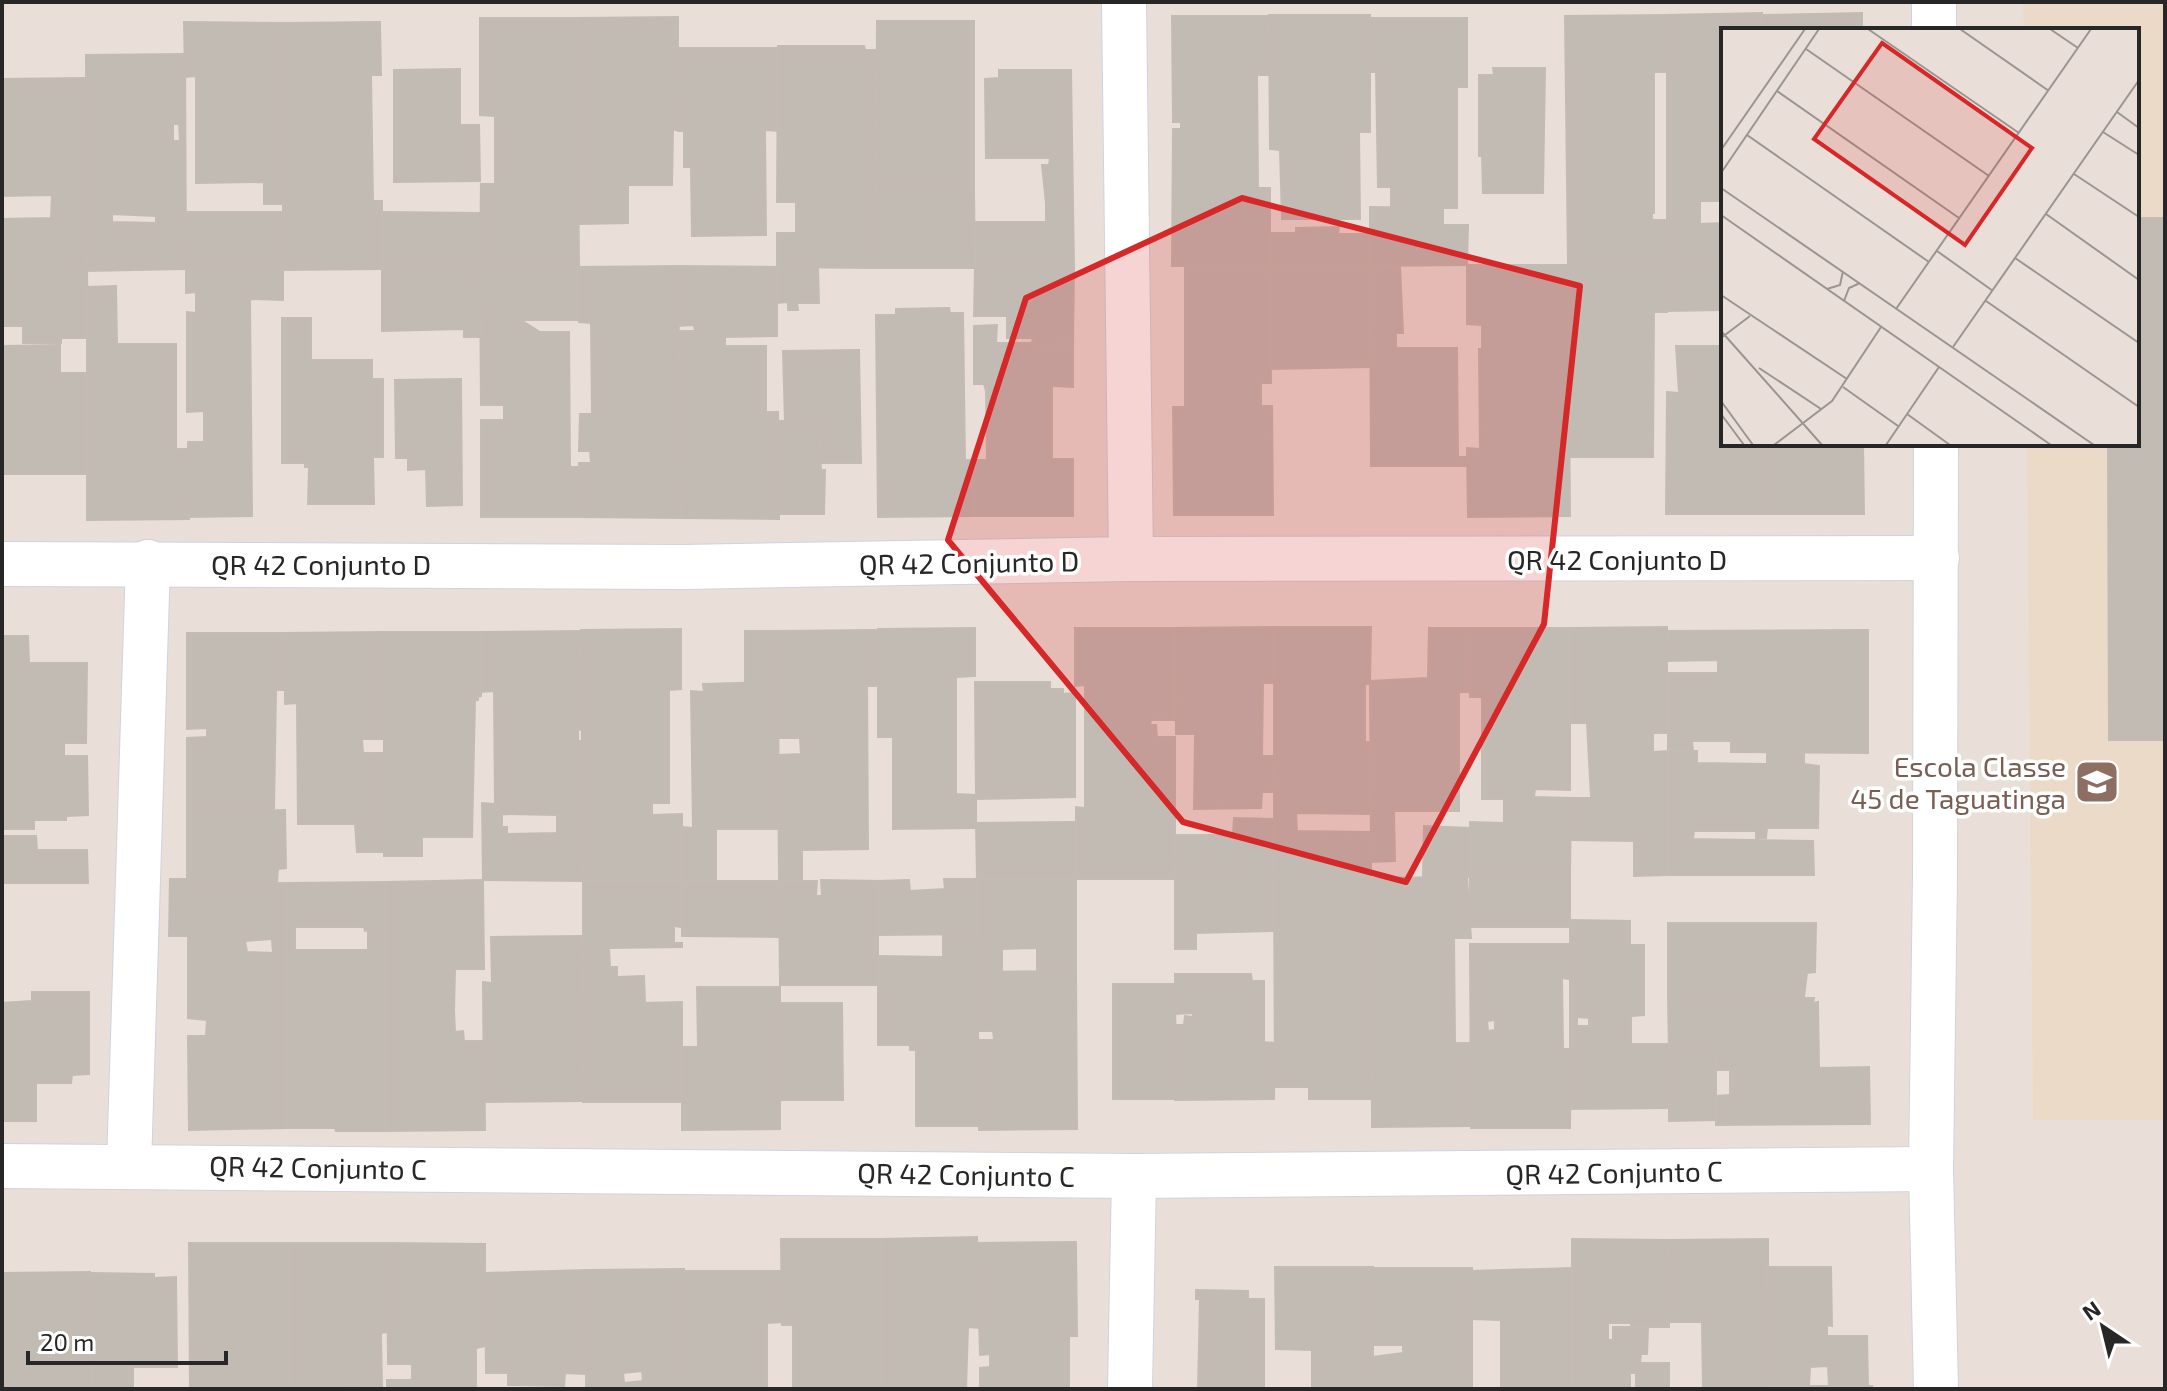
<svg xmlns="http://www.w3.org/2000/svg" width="2167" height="1391" font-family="'Exo 2',sans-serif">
	<rect width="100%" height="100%" fill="#e9dfd8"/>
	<polygon fill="#ebdac7" points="2023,2 2165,2 2165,1120 2033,1120 2027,444 2137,444 2137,30 2024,30"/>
	<g fill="#c1bbb4" stroke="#c4bbb2" stroke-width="2" fill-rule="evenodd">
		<polygon points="1762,13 1762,30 1723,30 1723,201 1700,201 1700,224 1723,223 1723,264 1667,264 1667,15"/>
		<polygon points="1862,13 1862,30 1762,30 1762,15"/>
		<polygon points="1269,15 1370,15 1370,132 1359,132 1360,219 1282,219 1280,150 1270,149"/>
		<polygon points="1667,15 1668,72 1654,72 1654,213 1652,213 1652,220 1668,220 1667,264 1568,265 1565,16"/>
		<polygon points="1172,16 1269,16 1269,75 1257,75 1258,188 1270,188 1270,266 1172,266 1173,129 1181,129 1181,122 1173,122"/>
		<polygon points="678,17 678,130 673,130 672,185 628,185 628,223 580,224 577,18"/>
		<polygon points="480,18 577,18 579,267 480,268 481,184 495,184 495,116 480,115"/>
		<polygon points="1369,18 1467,18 1467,87 1457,87 1457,208 1391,208 1391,187 1378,187 1376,72 1370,72"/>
		<polygon points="877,21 974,21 974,192 876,190"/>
		<polygon points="184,22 283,23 283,204 264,204 264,182 196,183 196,76 185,77"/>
		<polygon points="380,22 381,75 371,75 373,201 382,201 382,269 283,270 283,23"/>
		<polygon points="778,46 864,46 865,50 876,50 875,268 777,267 777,233 796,233 796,202 777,202"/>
		<polygon points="677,48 778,48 778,131 765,130 766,235 692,236 691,167 684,167 684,131 678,131"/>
		<path d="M 185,54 L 186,269 L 87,271 L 86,55 ZM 173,124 L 179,124 L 180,141 L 173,141 ZM 112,214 L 156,216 L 156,223 L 112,222 Z"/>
		<polygon points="1493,68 1545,68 1543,193 1483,193 1482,156 1479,156 1479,75 1494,75"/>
		<polygon points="460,69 460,125 479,125 480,181 394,182 394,70"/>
		<polygon points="999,70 1071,70 1073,203 1046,203 1042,165 1049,165 1050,158 986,158 985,79 999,78"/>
		<polygon points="85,78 87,271 2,273 2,219 51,218 52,195 2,196 2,79"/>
		<polygon points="876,190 974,192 975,268 875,268"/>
		<polygon points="1046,203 1073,203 1074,269 975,268 975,222 1046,222"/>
		<polygon points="1370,207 1443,208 1443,225 1468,225 1467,265 1370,266"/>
		<polygon points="185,212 282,212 283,270 186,269"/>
		<polygon points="382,212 481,213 480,268 382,269"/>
		<polygon points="2137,218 2165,218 2165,740 2109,740 2108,444 2137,444"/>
		<polygon points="1339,227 1338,234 1369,234 1370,266 1270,266 1270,233 1296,233 1296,228"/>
		<polygon points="1667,264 1723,264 1723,310 1667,311"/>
		<polygon points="1667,264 1667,312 1654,312 1653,457 1569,457 1568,265"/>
		<polygon points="1467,265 1568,265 1570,516 1468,517 1467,448 1480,449 1479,349 1482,349 1482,325 1467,324"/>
		<polygon points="678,266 777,267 777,336 725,337 725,346 766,346 766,412 778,412 779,519 681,518 678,331 695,331 694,325 678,326"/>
		<polygon points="678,266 681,518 580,517 579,463 591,463 590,451 579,451 580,414 592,414 591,323 579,322 578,267"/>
		<polygon points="1185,266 1270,266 1271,383 1261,383 1261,406 1272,406 1273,515 1174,515 1173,407 1185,407"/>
		<polygon points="1270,266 1370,266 1370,367 1271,369"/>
		<polygon points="1370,266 1400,266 1403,333 1396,333 1396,348 1457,348 1458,457 1468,457 1468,466 1371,466"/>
		<polygon points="578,267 578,320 521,320 540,332 569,332 570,467 579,467 580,517 481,517 481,420 504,420 504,405 481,405 480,268"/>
		<polygon points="777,267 818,268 819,303 797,303 798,310 788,310 788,302 777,303"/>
		<polygon points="480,268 481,337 464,337 464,329 382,331 382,269"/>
		<polygon points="975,268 1074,269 1073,344 1036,347 1036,343 1032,343 1033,338 1007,338 1007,316 974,316"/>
		<polygon points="186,269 283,270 283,300 250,299 252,516 188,517 188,442 204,442 204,411 187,412 187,312 196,313 196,292 186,293"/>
		<polygon points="87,271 88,338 61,338 61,343 23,343 23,326 2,326 2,273"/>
		<polygon points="116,286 117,344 176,344 176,449 188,449 189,519 87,520 87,287"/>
		<polygon points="949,308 950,313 963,313 965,460 974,460 974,516 878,517 876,315 896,315 896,309"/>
		<polygon points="282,318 311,318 311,360 372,360 372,379 383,379 383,457 373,457 374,504 308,504 309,467 305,467 305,463 282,463"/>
		<polygon points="997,325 996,343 1036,343 1036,347 1051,347 1051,344 1073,344 1073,387 1052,386 1052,459 1073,459 1073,516 974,516 974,460 987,460 986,391 984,384 974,384 974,326"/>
		<polygon points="60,345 60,373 87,373 87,474 2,474 3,346"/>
		<polygon points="1676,346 1723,346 1723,444 1765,444 1765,514 1666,514 1667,392 1679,393"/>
		<polygon points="859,350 861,463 821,463 819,420 785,421 783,351"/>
		<polygon points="457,379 461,379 462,505 427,506 426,469 408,470 408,458 396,458 395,380"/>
		<polygon points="819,420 821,470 825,470 824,514 779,514 778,421"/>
		<polygon points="1765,444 1863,445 1864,514 1765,514"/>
		<polygon points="1274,627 1371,627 1370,684 1365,684 1365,742 1371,742 1371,814 1296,813 1297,831 1371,832 1371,878 1274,880"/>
		<polygon points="1274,627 1274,683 1263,683 1262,756 1274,756 1275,792 1262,792 1261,808 1194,809 1195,734 1176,734 1175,628"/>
		<polygon points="1667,627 1667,733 1653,733 1653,752 1668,751 1668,875 1634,876 1634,841 1570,840 1571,798 1591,798 1587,723 1570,723 1570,628"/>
		<polygon points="975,628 975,676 956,677 956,794 976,795 976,828 893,829 893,737 878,737 878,629"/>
		<polygon points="1075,628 1175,628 1175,720 1151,720 1150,725 1156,725 1157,737 1175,737 1175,879 1076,879 1076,807 1085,808 1085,685 1075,686"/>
		<polygon points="1429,628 1469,628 1469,692 1459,692 1459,811 1394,811 1395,861 1371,862 1370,681 1428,678"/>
		<polygon points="1469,628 1570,628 1570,790 1535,789 1534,797 1571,798 1570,876 1470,877 1470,822 1504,823 1504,799 1482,799 1482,697 1470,697"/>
		<polygon points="681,629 681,689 669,690 669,803 652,803 652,815 682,814 682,881 583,881 581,630"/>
		<polygon points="877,630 878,686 867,686 868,849 802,850 802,881 779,881 778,755 801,754 800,738 779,738 777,631"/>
		<polygon points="1868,630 1868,753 1731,752 1731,741 1692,741 1693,751 1668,751 1668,673 1718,673 1718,660 1667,661 1668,631"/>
		<path d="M 581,631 L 581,730 L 578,729 L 578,741 L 582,741 L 583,881 L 483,880 L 482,803 L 495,804 L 494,691 L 481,692 L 481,632 ZM 502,814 L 557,815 L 557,833 L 507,834 L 507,827 L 502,827 Z"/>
		<polygon points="745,631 777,631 778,682 745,683"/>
		<polygon points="384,632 384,739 362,739 363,753 385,753 384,852 357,852 355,824 298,824 297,703 285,704 285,633"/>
		<polygon points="384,632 481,632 481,696 478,697 478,700 475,700 472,837 422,837 422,856 384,856"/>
		<polygon points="187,633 285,633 285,690 276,690 274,810 187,812 187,738 207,737 207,728 187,729"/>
		<polygon points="2,636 28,636 29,663 87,663 86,743 64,743 64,756 87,756 88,815 66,816 66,820 34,820 34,829 3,829"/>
		<polygon points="778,682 779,829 716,829 716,881 682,881 682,827 693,828 691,691 704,692 703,684"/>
		<polygon points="975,682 1050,682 1050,689 1063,689 1063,694 1075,693 1075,797 976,799"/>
		<polygon points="1668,751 1697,751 1697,763 1767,764 1767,752 1804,752 1804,764 1819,766 1818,828 1767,828 1766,838 1756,838 1756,831 1694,831 1693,839 1813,841 1814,875 1668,875"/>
		<polygon points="285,810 286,868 278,869 277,883 187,884 187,812"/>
		<polygon points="1234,818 1274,819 1274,880 1175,879 1176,835 1233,835"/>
		<polygon points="1076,822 1076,879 977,879 976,823"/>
		<polygon points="1424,826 1470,828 1470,877 1423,878"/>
		<polygon points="2,836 36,836 37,850 87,850 88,883 2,883"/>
		<polygon points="1570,876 1570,927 1470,927 1470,877"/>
		<polygon points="1467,877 1471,938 1454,938 1455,1043 1471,1043 1471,1126 1372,1127 1371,878"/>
		<polygon points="1371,878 1372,1099 1309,1099 1309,1087 1275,1087 1274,880"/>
		<path d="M 170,879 L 187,879 L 187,884 L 286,883 L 286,1128 L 189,1130 L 188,1036 L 206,1036 L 207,1020 L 188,1018 L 188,936 L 169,936 ZM 272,939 L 273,953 L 247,952 L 245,941 Z"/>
		<polygon points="944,879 977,879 977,934 878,935 878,881 909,880 910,891 945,889"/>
		<polygon points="977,879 1076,879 1076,971 1037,972 1037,948 1002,949 1002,973 977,972"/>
		<polygon points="1175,879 1274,880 1274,931 1196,933 1196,949 1175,949"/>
		<polygon points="483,880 484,969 455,969 454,1011 455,1032 463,1031 464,1041 484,1041 485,1130 385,1131 385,882"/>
		<polygon points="821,880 878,881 878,985 780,985 779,881 817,881 816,896 822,896"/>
		<polygon points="583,881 682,881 682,927 674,926 674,943 682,943 682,947 609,948 610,967 617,967 617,977 644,976 645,1003 682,1002 682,1102 583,1102"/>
		<polygon points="682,881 779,881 779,937 682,936"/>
		<path d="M 385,882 L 385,1131 L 336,1131 L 335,1128 L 286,1128 L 286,883 ZM 295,927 L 364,927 L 365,931 L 368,930 L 368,950 L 295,950 Z"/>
		<path d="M 1570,920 L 1630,921 L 1630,945 L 1644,945 L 1644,1015 L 1631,1016 L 1631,1044 L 1669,1044 L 1669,1108 L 1570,1109 ZM 1577,1017 L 1589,1018 L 1589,1026 L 1577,1026 Z"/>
		<polygon points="1668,923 1816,923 1815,972 1807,973 1804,997 1668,997"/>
		<polygon points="943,934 977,934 979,1126 916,1126 916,1050 910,1050 910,1045 878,1045 878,956 943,957"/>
		<polygon points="582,936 583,1101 484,1102 483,982 492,983 491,937"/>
		<path d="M 1470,944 L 1571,944 L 1570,979 L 1562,978 L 1563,1049 L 1571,1049 L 1570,1128 L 1471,1128 ZM 1495,1020 L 1495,1030 L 1488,1031 L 1487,1021 Z"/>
		<polygon points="1076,971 1077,1129 979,1130 978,1040 994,1040 993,1031 978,1031 977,972"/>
		<polygon points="1175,974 1251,974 1252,981 1264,981 1264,1042 1275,1043 1274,1099 1175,1100 1175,1025 1184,1025 1185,1016 1193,1017 1193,1013 1175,1014"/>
		<polygon points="1113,984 1175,984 1176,1099 1113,1099"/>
		<polygon points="697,987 780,987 780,1129 682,1130 682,1047 698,1047"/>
		<polygon points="32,992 89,992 89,1074 72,1075 71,1083 36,1083 36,1121 2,1121 2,1003 32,1001"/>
		<polygon points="1668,997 1814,998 1813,1003 1818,1002 1819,1068 1869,1067 1870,1124 1716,1125 1716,1096 1730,1095 1730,1070 1716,1070 1716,1055 1706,1053 1669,1053"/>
		<polygon points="779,1003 842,1003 843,1100 780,1100"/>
		<polygon points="1669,1053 1706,1053 1716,1055 1716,1120 1669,1121"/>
		<polygon points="977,1237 980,1328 968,1327 966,1389 881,1389 881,1239"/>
		<polygon points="781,1239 881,1239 881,1389 793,1389 793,1325 782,1325"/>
		<polygon points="1572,1239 1668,1240 1669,1327 1631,1327 1631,1323 1608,1323 1608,1340 1613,1340 1613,1327 1648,1327 1647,1354 1641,1354 1640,1363 1669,1363 1669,1389 1636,1389 1636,1373 1630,1373 1630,1389 1572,1389"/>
		<polygon points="1768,1239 1768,1389 1703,1389 1702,1322 1669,1322 1668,1240"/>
		<polygon points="1076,1242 1077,1336 1069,1336 1069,1389 980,1389 980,1368 990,1367 990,1354 980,1355 977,1243"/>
		<polygon points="189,1243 289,1243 289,1389 190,1389"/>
		<polygon points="289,1243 387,1243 387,1332 381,1333 382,1387 289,1389"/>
		<polygon points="387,1243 485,1244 485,1346 476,1348 476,1389 387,1389 387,1380 412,1380 412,1364 388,1364"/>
		<polygon points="1275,1267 1373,1267 1373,1389 1312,1389 1312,1350 1276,1349"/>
		<polygon points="1767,1267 1831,1267 1832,1326 1827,1325 1827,1336 1867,1336 1868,1387 1829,1386 1828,1366 1810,1367 1809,1386 1768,1386"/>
		<polygon points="1373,1268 1472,1268 1472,1389 1373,1389 1373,1357 1403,1353 1403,1345 1373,1345"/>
		<polygon points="1572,1268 1572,1389 1501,1389 1501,1320 1472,1319 1471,1271"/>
		<path d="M 684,1269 L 683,1389 L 586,1389 L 587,1270 ZM 642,1371 L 643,1381 L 624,1383 L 623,1373 Z"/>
		<polygon points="587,1270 585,1374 565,1373 564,1386 515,1385 508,1385 508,1373 486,1373 485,1273"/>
		<polygon points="684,1271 781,1271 782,1322 767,1323 767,1389 683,1389"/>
		<polygon points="2,1273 90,1272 91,1389 2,1389"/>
		<polygon points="91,1273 154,1274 154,1278 176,1277 177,1367 133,1367 133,1389 91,1389"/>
		<polygon points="1196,1290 1248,1291 1248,1299 1264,1299 1264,1389 1198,1389 1200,1299 1196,1299"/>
		<polygon points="1768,1386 1872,1386 1871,1389 1768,1389"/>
	</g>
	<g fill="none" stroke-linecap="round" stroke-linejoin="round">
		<g stroke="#cdd4e0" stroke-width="46">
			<g id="street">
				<polyline points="1124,2 1131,559"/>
				<polyline points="1934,2 1934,30"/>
				<polyline points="2,564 684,567 1131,559 1937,558"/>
				<polyline points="129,1165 148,562"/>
				<polyline points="2,1166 1134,1176 1931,1169"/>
				<polyline points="1130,1389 1134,1176"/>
				<polyline points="1936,1389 1931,1169 1935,876 1936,444"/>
			</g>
		</g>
		<use href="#street" stroke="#fff" stroke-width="44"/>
	</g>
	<path fill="#d62828" fill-opacity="0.2" stroke="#d62828" stroke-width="6" stroke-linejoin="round" d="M 1242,198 L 1580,286 L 1544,624 L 1406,882 L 1183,822 L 948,540 L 1026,298 Z"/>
	<defs>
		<g id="school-square" transform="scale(2.3)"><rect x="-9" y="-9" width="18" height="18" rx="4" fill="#8d6e63" stroke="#fff"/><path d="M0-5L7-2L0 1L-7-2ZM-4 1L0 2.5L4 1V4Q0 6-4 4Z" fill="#fff"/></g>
	</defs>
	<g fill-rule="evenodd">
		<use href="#school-square" x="2097" y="782"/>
	</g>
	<g text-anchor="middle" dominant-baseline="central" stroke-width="7" stroke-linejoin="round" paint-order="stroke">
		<g font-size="28" fill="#272727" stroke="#fff">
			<text x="1617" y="559">QR 42 Conjunto D</text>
			<text transform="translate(969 562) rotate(-1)">QR 42 Conjunto D</text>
			<text x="321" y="564">QR 42 Conjunto D</text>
			<text transform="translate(318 1167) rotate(1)">QR 42 Conjunto C</text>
			<text transform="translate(1614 1172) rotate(-1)">QR 42 Conjunto C</text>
			<text transform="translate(966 1174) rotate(1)">QR 42 Conjunto C</text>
		</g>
		<g font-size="28" fill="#785e54" stroke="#fff" text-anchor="end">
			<text x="2066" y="766">Escola Classe<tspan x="2066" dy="32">45 de Taguatinga</tspan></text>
		</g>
	</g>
	<g transform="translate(1721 28)">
		<rect width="418" height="418" fill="#e9dfd8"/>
		<path fill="none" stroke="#9b9591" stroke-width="2" d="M 147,1 L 298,105M 239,1 L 328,63M 329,1 L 357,20M 85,21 L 268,148M 56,63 L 238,190M 396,84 L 418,100M 382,104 L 418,127M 26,107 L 208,234M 0,122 L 84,1M 0,145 L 98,1M 353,146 L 418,189M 0,160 L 373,417M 325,186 L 418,252M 0,187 L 330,417M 216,223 L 272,263M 294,230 L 418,315M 106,261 L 119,257 L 122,243M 0,267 L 126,351M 123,273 L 128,260 L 139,255M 265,273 L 418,379M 175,281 L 370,1M 0,303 L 101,417M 0,310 L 29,288M 232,319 L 418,52M 38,340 L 100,381M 122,359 L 177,398M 0,373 L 32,417M 0,386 L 23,417M 186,386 L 229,417M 53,417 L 111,373 L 160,299M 165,417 L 218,339"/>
		<path fill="#d62828" fill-opacity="0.15" stroke="#d62828" stroke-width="4" d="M 161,15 L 311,120 L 244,217 L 93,111 Z"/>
		<rect width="418" height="418" fill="none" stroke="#272727" stroke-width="4"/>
	</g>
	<rect width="2167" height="1391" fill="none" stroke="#272727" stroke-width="8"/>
	<g transform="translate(2103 1327) rotate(325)" stroke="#ffffff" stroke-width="6" paint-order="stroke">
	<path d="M0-6L14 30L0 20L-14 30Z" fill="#272727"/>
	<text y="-12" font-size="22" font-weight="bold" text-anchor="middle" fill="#272727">N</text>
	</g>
	<path d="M28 1351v12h198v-12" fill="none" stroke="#272727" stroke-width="4"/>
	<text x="40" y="1351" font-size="24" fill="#272727" stroke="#ffffff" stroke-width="6" paint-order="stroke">20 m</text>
</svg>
